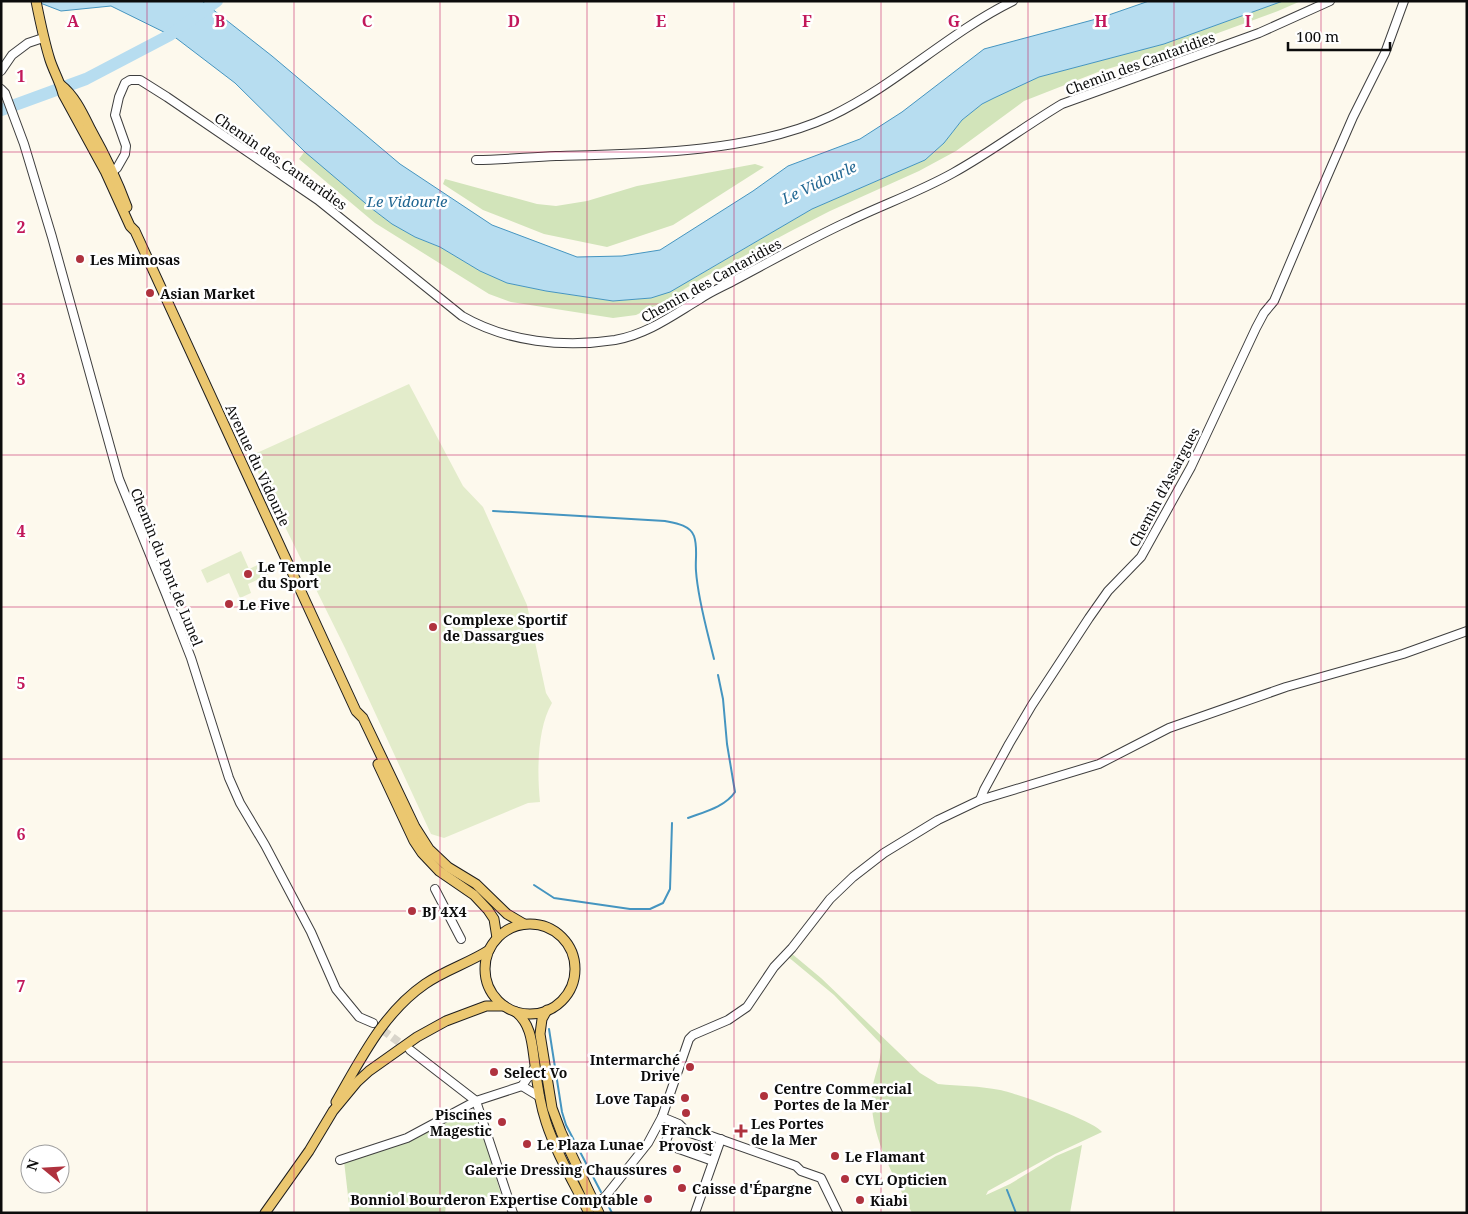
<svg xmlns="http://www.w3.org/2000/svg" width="1468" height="1214" font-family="'Noto Serif',serif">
	<rect width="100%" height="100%" fill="#fdf9ed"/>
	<g fill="#d2e4ba">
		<polygon points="1283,1 1301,1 1278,11 1188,44 1098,72 1024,101 956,151 919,171 830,211 791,231 701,279 663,302 636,315 613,318 511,302 489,294 375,223 299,159 305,151 371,208 392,224 415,237 440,247 480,271 507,283 546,291 613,301 651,298 696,277 812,209 925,160 944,143 962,120 982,104 994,98 1039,77 1164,44"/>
		<polygon points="755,164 764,167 673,225 607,247 544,234 483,210 443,184 445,179 537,204 556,206 587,201 637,186"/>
		<path d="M 791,953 L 821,978 L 920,1073 L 938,1084 C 959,1086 980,1086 1000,1090 C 1016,1093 1095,1121 1102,1132 L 1055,1154 L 988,1191 L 986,1195 L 1010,1184 L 1056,1156 L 1082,1145 L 1070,1213 L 912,1213 C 894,1175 869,1136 872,1093 C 873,1076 882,1062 881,1044 L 834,995 L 787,956 Z"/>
		<polygon points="467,1110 476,1112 501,1194 446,1205 445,1213 350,1213 344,1161"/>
	</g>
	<g fill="#e3eccb">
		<path d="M 409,384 L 463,486 L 483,507 L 527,605 L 546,693 L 552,703 C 537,728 537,773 540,802 L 528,803 L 444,838 L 431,834 L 346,650 L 250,456 Z"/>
		<polygon points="241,551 249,569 262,563 268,575 248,584 251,593 240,598 229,573 207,583 201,570"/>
	</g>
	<polygon fill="#b7ddf0" stroke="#4595c0" points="35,1 202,1 272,56 400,164 492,225 577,257 622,256 660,250 753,191 788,166 860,139 902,112 984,49 1100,18 1149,1 1283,1 1164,44 1039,77 994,98 982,104 962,120 944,143 925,160 812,209 670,292 651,298 613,301 546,291 507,283 480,271 440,247 415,237 392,224 371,208 305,152 235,83 176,38 111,6 61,11"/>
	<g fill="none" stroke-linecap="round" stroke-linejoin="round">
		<g stroke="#4595c0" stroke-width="2">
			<path d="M 493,511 L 665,521 C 675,523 690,525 694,536 C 698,547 695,560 696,571 C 698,600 707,630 714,659"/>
			<path d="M 688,818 C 704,812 725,807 735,792 L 727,744 L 723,699 L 718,675"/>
			<polyline points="534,885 554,898 630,909 650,909 663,903 670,889 672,823"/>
			<polyline points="549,1029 562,1112 566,1125 601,1192"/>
			<polyline points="1007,1190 1016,1213"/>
			<polyline points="607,1203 612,1213"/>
		</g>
		<polyline stroke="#b7ddf0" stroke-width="12" points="1,110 86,79 170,35 217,1"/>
		<polyline stroke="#d9d5cb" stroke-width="8" stroke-dasharray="8 4" stroke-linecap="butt" points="373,1023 407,1048"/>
		<g stroke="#3f3f3f" stroke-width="10">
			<g id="minor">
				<polyline points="1,71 12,55 28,43 43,38"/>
				<polyline points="1,89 5,93 24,144 52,237 119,479 166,594 191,658 229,778 240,803 265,845 311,932 336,989 359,1017 373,1023"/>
				<path d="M 476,160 C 503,160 529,157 556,156 C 642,154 752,153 831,116 C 896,85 948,33 1013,1"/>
				<path d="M 113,171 L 117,168 L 125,154 L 126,146 L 115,115 L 119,97 L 125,83 L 130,80 L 140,80 L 167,97 L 318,200 L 462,316 C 507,342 564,348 615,340 C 648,334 673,315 700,299 C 710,292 722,287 733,281 C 771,261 808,240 847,222 C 882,205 919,192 953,173 C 991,152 1025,126 1062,104 L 1259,33 L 1330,1"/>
				<polyline points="980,800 984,790 1009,744 1032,705 1089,618 1108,591 1141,557 1191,467 1256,328 1264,313 1274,301 1313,209 1353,117 1385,53 1404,1"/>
				<polyline points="435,889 461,939"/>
				<polyline points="410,1050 476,1101"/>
				<polyline points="522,1086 540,1097"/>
				<polyline points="476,1101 513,1213"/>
				<polyline points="662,1117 679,1124 687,1132 705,1138 711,1136 796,1166 801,1171 821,1178 838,1213"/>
				<polyline points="673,1122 665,1144 713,1161"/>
				<polyline points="340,1160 407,1138 476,1101 522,1086 535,1067"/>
				<polyline points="594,1204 605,1197 648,1143 662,1117 689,1039 693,1035 728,1020 747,1007 774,967 792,948 830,899 853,877 884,853 938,820 980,800 1099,764 1169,728 1286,687 1403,654 1467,631"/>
				<polyline points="695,1213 721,1139"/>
			</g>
		</g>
		<g stroke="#1d1d1d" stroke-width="11">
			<g id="major">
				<path d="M 36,1 C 40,21 44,41 50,60 C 54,72 60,82 63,94 L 105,171 L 130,226 L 135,231 L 356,711 L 363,718 L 415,827 L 429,849 L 448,867 L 476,884 L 507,914 L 524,924"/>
				<path d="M 61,85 C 75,96 83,114 91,130 C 105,155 117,180 127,207"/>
				<polyline points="378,764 414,841 422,853 439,871 474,895 488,910 494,919 497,938"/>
				<circle cx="530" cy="969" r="45"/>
				<polyline points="547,1010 542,1019 540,1034 552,1108 561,1132 599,1213"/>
				<path d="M 516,1012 C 532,1025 532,1045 535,1065 C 537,1084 540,1104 546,1122 C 556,1153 574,1183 589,1213"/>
				<path d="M 336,1102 C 361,1059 383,1013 425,984 C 445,970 469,963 489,950"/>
				<polyline points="265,1213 309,1151 333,1111 357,1082 369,1071 417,1037 446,1021 486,1006 504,1006"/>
			</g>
		</g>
		<use href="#minor" stroke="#fff" stroke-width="8"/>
		<use href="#major" stroke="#ebc770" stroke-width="9"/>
	</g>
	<path fill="none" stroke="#c2185b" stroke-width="1" stroke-opacity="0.55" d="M 147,1 L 147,1213M 294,1 L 294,1213M 440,1 L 440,1213M 587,1 L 587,1213M 734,1 L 734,1213M 881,1 L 881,1213M 1028,1 L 1028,1213M 1174,1 L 1174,1213M 1321,1 L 1321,1213M 1,152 L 1467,152M 1,304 L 1467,304M 1,455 L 1467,455M 1,607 L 1467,607M 1,759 L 1467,759M 1,911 L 1467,911M 1,1062 L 1467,1062"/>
	<g fill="#af323e" stroke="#fff" stroke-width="2">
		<circle cx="80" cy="259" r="5"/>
		<circle cx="150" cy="293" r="5"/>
		<circle cx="248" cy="574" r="5"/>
		<circle cx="229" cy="604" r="5"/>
		<circle cx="433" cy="627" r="5"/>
		<circle cx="412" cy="911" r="5"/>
		<circle cx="690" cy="1067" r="5"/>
		<circle cx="494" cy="1072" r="5"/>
		<circle cx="764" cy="1096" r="5"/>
		<circle cx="685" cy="1098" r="5"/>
		<circle cx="686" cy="1113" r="5"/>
		<circle cx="502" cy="1122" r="5"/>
		<path d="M738.5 1123.5h5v5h5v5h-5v5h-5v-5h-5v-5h5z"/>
		<circle cx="527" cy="1144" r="5"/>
		<circle cx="835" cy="1156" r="5"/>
		<circle cx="677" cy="1169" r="5"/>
		<circle cx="845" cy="1179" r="5"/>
		<circle cx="682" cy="1188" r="5"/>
		<circle cx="648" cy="1199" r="5"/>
		<circle cx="860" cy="1200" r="5"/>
	</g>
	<g text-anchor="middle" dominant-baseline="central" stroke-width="5" stroke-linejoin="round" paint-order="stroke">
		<g font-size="14" fill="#0c0c0c" stroke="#fff">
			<text transform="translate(1140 63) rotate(-20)">Chemin des Cantaridies</text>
			<text transform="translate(281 161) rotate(35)">Chemin des Cantaridies</text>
			<text transform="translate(711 280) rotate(-29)">Chemin des Cantaridies</text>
			<text transform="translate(258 465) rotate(65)">Avenue du Vidourle</text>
			<text transform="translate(1164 487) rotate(-62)">Chemin d'Assargues</text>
			<text transform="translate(167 567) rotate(68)">Chemin du Pont de Lunel</text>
		</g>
		<g font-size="14" font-weight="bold" fill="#0c0c0c" stroke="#fff" text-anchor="start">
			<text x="90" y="259">Les Mimosas</text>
			<text x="160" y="293">Asian Market</text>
			<text x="258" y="566">Le Temple<tspan x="258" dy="16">du Sport</tspan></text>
			<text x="239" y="604">Le Five</text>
			<text x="443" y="619">Complexe Sportif<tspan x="443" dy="16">de Dassargues</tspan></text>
			<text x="422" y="911">BJ 4X4</text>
			<text x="680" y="1059" text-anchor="end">Intermarché<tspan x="680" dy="16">Drive</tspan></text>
			<text x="504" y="1072">Select Vo</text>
			<text x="774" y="1088">Centre Commercial<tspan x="774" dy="16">Portes de la Mer</tspan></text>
			<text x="675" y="1098" text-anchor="end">Love Tapas</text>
			<text x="492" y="1114" text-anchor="end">Piscines<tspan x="492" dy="16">Magestic</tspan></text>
			<text x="751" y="1123">Les Portes<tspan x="751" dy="16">de la Mer</tspan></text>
			<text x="686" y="1129" text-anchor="middle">Franck<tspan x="686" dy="16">Provost</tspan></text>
			<text x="537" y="1144">Le Plaza Lunae</text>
			<text x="845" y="1156">Le Flamant</text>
			<text x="667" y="1169" text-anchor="end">Galerie Dressing Chaussures</text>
			<text x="855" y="1179">CYL Opticien</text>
			<text x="692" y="1188">Caisse d'Épargne</text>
			<text x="638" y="1199" text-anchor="end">Bonniol Bourderon Expertise Comptable</text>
			<text x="870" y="1200">Kiabi</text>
		</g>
		<g font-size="15" font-style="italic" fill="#226792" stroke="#fff">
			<text transform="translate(819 182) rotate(-25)">Le Vidourle</text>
			<text x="407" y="201">Le Vidourle</text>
		</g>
	</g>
	<g font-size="16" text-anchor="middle" font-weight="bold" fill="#c2185b" stroke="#fff" stroke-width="5" stroke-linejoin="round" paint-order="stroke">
		<text x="73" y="27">A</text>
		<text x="220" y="27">B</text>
		<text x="367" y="27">C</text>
		<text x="514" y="27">D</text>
		<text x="661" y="27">E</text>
		<text x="807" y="27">F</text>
		<text x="954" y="27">G</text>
		<text x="1101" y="27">H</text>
		<text x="1248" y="27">I</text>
		<text x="21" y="82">1</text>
		<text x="21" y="233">2</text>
		<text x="21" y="385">3</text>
		<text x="21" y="537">4</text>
		<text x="21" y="689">5</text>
		<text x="21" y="840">6</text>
		<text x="21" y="992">7</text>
	</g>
	<rect width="1468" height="1214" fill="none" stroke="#0c0c0c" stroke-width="5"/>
	<g transform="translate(45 1169) rotate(288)"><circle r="24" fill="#ffffff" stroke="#9e9e9e"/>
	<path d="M0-4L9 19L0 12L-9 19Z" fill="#af323e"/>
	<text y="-8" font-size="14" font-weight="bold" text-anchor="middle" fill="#0c0c0c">N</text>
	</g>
	<path d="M1288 42v8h102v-8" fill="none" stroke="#0c0c0c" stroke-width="2.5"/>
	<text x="1296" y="42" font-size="15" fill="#0c0c0c" stroke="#ffffff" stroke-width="4" paint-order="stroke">100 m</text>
</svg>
